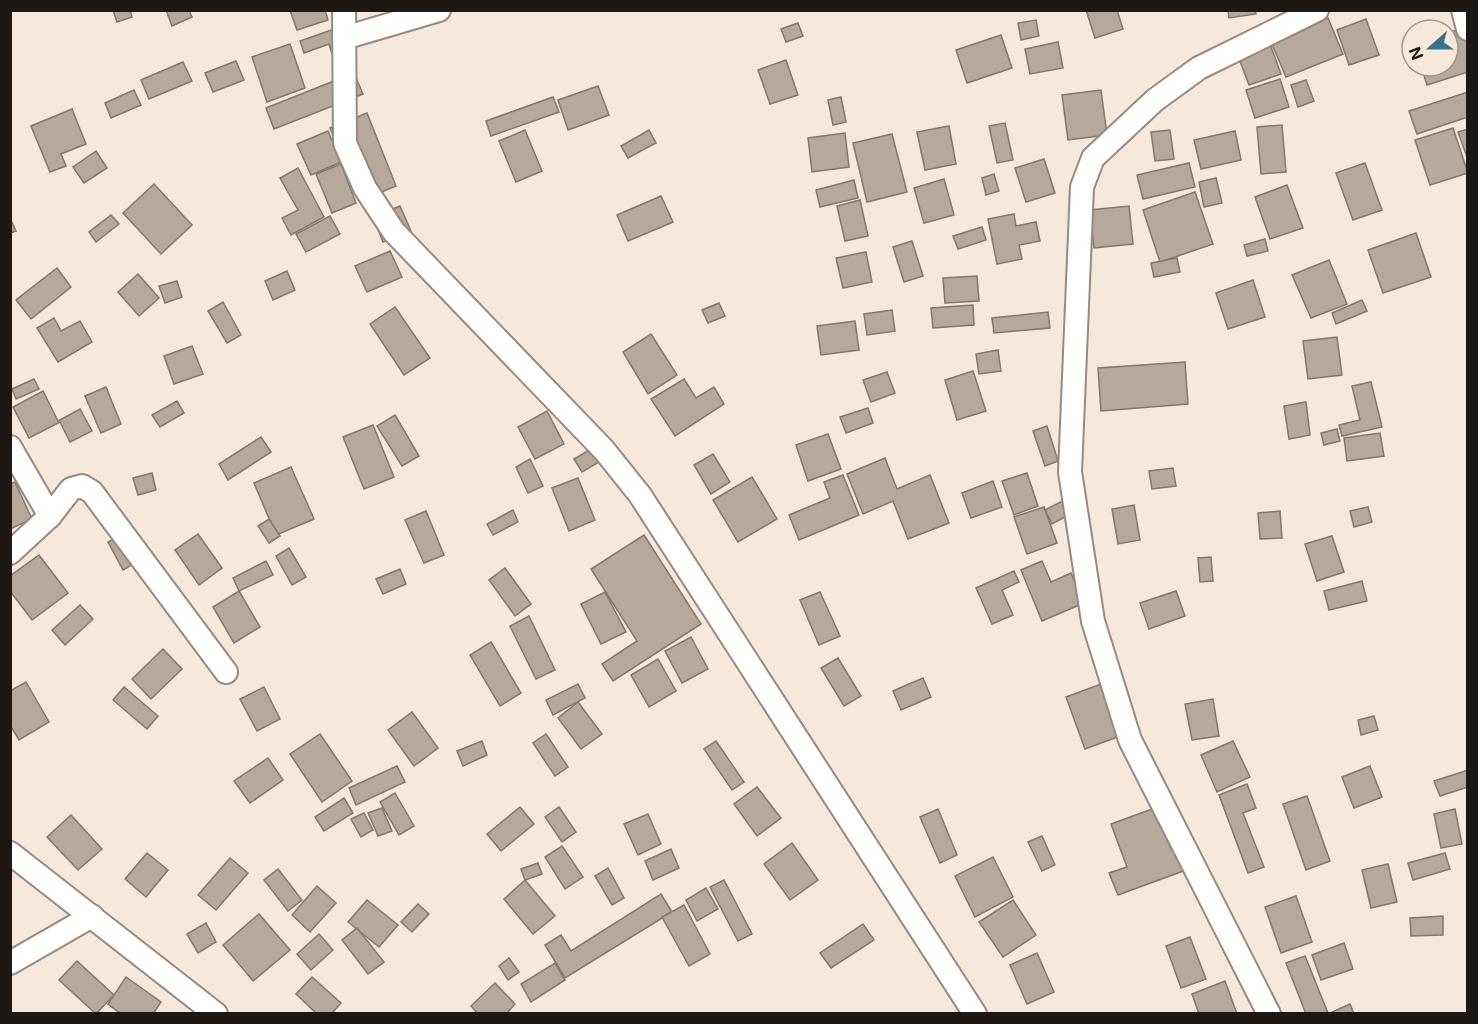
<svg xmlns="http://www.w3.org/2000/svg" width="1478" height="1024" font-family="Inter,sans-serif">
	<rect width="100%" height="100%" fill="#f6e8da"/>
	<g fill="#b6a89b" stroke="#84776b" stroke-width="1.5">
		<polygon points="113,10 130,10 132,17 117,22"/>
		<polygon points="166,10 189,10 192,17 172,26"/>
		<polygon points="290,10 325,10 328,20 297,30"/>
		<polygon points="1086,10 1117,10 1123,29 1095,38"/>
		<polygon points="1228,10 1255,10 1256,14 1229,18"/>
		<polygon points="1328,18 1343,54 1286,77 1271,42"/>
		<polygon points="1366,19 1379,55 1349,65 1337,30"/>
		<polygon points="1036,20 1039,36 1021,40 1018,23"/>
		<polygon points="798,23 803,36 786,42 781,29"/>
		<polygon points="340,27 348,48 332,54 329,44 304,53 300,41"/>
		<polygon points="1465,27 1468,36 1468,72 1427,85 1421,66 1448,66 1448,33"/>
		<polygon points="1001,35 1012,68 967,83 956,50"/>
		<polygon points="1267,36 1281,74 1249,85 1235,48"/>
		<polygon points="1058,42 1063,68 1030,74 1025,49"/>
		<polygon points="290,44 305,88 267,102 252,57"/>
		<polygon points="786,60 798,95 770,104 758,70"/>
		<polygon points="236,61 244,80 213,92 205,73"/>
		<polygon points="183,62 192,81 149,99 141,80"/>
		<polygon points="354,73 363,94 274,129 266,108"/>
		<polygon points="1280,79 1289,107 1255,118 1246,90"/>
		<polygon points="1306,80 1314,101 1298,107 1291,85"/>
		<polygon points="598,86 609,115 568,130 558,100"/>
		<polygon points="134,90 141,105 111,118 105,103"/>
		<polygon points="1101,90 1107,135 1068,140 1062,95"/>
		<polygon points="1468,92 1468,117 1417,134 1409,111"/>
		<polygon points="553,97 559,112 491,136 486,121"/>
		<polygon points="841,97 846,122 833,125 828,100"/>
		<polygon points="72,109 86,144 61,154 66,166 50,172 31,126"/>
		<polygon points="367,113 396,186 359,201 330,128"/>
		<polygon points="1005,123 1013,160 997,163 989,126"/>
		<polygon points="1282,125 1286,172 1261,174 1257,127"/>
		<polygon points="949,126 956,164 925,170 917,132"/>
		<polygon points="1453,128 1468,173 1430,185 1415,140"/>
		<polygon points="1468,129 1468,160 1458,132"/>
		<polygon points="525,130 542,171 516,182 499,141"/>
		<polygon points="649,130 656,143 628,158 621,146"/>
		<polygon points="1170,130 1174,159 1155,161 1151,132"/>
		<polygon points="328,131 341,162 311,175 297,144"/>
		<polygon points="1235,131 1241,160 1201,169 1194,140"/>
		<polygon points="845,133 849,167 812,172 808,138"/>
		<polygon points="892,134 907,192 867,202 853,143"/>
		<polygon points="96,151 107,168 84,183 73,167"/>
		<polygon points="1044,159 1055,193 1026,202 1015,168"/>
		<polygon points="1189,163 1195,187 1143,199 1137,175"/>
		<polygon points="1365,163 1382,210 1353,220 1336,173"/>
		<polygon points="341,164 356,203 332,213 316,174"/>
		<polygon points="298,168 324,217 291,235 282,218 298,210 280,178"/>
		<polygon points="994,174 999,191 986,195 982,178"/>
		<polygon points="1216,178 1222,203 1204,207 1199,182"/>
		<polygon points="944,179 954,215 924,223 914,188"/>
		<polygon points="854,180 858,198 820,207 816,190"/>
		<polygon points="154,184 192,225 161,254 123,213"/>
		<polygon points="1287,185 1303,228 1270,239 1255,197"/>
		<polygon points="1195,192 1213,244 1160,262 1143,210"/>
		<polygon points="661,196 673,222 628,241 617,215"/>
		<polygon points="860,200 868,236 845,241 837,206"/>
		<polygon points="400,206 411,231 383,242 373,217"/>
		<polygon points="1129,206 1133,244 1094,248 1090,210"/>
		<polygon points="1014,214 1016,226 1036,222 1040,241 1019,245 1022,259 997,264 988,219"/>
		<polygon points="111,215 119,224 96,242 89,232"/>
		<polygon points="330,216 340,234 306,252 296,234"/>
		<polygon points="10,218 16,231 10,233"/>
		<polygon points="982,227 986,240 958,249 953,236"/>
		<polygon points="1416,233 1431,277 1383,293 1368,250"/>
		<polygon points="1265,239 1268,251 1247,256 1244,245"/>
		<polygon points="912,241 923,276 904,282 893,247"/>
		<polygon points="390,251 402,277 367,292 355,266"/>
		<polygon points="866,252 872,282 843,288 836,258"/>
		<polygon points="1177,258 1180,272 1154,277 1151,263"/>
		<polygon points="1329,260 1347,304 1311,318 1292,275"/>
		<polygon points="57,268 71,287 31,319 16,300"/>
		<polygon points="287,271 295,290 273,300 265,281"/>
		<polygon points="138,274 159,298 139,316 118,292"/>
		<polygon points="977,276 979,301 945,303 943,278"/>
		<polygon points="1253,280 1265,317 1228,329 1216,293"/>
		<polygon points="177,281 182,297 165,303 159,286"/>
		<polygon points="1362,300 1367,311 1336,324 1332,313"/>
		<polygon points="223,302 241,335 227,343 208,311"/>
		<polygon points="719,303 725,316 708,323 702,310"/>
		<polygon points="973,305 974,325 933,328 931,308"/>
		<polygon points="395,307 430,358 404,375 370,324"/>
		<polygon points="892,310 895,331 867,335 864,314"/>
		<polygon points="1048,312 1050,328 994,333 992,318"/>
		<polygon points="54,318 61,331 80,321 92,342 58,362 37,328"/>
		<polygon points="855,321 859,350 821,355 817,326"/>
		<polygon points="651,334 677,375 648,394 623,352"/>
		<polygon points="1337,337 1342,375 1308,379 1303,341"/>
		<polygon points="192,346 203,374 174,384 164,356"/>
		<polygon points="998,350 1001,371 979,374 976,354"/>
		<polygon points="1185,362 1188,404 1101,411 1098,368"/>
		<polygon points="973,371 986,411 957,420 945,380"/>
		<polygon points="887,372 895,393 871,402 863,380"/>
		<polygon points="34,379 39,389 16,399 12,389"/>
		<polygon points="684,379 696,398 714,387 724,404 675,436 651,399"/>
		<polygon points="1371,382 1382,427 1342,436 1339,425 1360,420 1352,386"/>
		<polygon points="106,387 121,424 101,433 85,396"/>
		<polygon points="43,391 58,421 80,409 92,431 70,442 60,422 29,438 13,407"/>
		<polygon points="177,401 184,413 160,427 152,415"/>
		<polygon points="1306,402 1310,435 1289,439 1284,406"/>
		<polygon points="868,408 873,423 846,433 840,417"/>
		<polygon points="547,411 564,444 535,459 518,427"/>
		<polygon points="395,415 419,456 402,466 377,426"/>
		<polygon points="373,425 394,477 364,489 343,437"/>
		<polygon points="1047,426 1058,461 1045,466 1033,431"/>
		<polygon points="1337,429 1340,441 1324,445 1321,433"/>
		<polygon points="1380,433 1384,456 1347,461 1344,438"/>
		<polygon points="828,434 841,469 808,481 796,445"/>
		<polygon points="261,437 271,452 228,480 219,464"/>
		<polygon points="603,442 611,455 582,472 574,459"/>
		<polygon points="713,454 730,482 711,494 694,465"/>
		<polygon points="885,458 897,489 930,475 949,523 908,539 893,501 863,514 847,474"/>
		<polygon points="530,459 543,486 528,493 516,467"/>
		<polygon points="291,467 314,519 276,535 254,483"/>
		<polygon points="1173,468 1176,486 1152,489 1149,471"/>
		<polygon points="152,473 156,490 138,495 133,478"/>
		<polygon points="1027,473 1038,506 1014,515 1002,481"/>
		<polygon points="843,475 859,515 799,540 789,515 830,498 824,482"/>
		<polygon points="752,477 777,519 738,542 713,500"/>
		<polygon points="578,478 595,520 569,531 552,488"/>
		<polygon points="993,481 1002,507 971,518 962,493"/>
		<polygon points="15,482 32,519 10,529 10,484"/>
		<polygon points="1078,493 1085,506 1052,524 1045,510"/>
		<polygon points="1134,505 1140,540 1118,544 1112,509"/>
		<polygon points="1044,507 1057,543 1027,554 1014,517"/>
		<polygon points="1368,507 1372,522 1354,527 1350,511"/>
		<polygon points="513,510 518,522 493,535 487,524"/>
		<polygon points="426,511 444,555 424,563 405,520"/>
		<polygon points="1280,511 1282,538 1260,539 1258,513"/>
		<polygon points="269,519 280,536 269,543 258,526"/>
		<polygon points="198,534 222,568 199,585 175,550"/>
		<polygon points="122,535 137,562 123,570 108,542"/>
		<polygon points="644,535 701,624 613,681 602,664 637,641 591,569"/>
		<polygon points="1332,536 1344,572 1317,581 1305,544"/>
		<polygon points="289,548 306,577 292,585 276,556"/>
		<polygon points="39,555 68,593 32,620 10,591 10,576"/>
		<polygon points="1211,557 1213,581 1200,582 1198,558"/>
		<polygon points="266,561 273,575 239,591 233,578"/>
		<polygon points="1042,561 1051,582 1071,573 1084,603 1042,621 1021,570"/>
		<polygon points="505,568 531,604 515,616 489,580"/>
		<polygon points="400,569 406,584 383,594 376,579"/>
		<polygon points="1014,571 1019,582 1002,590 1013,615 992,624 976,588"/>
		<polygon points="1362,581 1367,601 1329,610 1324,591"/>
		<polygon points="239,591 260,627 234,643 213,607"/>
		<polygon points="1176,591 1185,616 1149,629 1140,603"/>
		<polygon points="605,592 626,632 601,644 581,604"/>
		<polygon points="820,592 840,636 819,645 800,600"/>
		<polygon points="80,605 93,619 65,645 52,630"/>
		<polygon points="529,616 555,670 536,679 510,626"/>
		<polygon points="691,637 708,669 682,683 665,651"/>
		<polygon points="491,642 521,693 500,706 470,655"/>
		<polygon points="163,649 182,669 151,699 132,679"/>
		<polygon points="838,658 861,696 844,706 821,668"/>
		<polygon points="658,659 676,691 649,707 631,675"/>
		<polygon points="923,678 931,697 901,710 893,691"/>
		<polygon points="26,682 49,722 19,740 10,725 10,691"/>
		<polygon points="1104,683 1123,735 1085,749 1066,697"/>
		<polygon points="578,684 585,698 553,715 546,700"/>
		<polygon points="124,687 158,716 147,729 113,700"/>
		<polygon points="264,687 280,719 257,731 240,699"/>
		<polygon points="1213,699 1219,736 1192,740 1185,704"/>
		<polygon points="578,702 602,734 581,749 558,718"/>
		<polygon points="412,712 438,748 414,766 388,730"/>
		<polygon points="1374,716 1378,730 1361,735 1358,720"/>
		<polygon points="320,734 352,781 322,802 290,754"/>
		<polygon points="546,734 568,767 555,776 533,743"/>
		<polygon points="482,741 487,755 463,766 457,751"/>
		<polygon points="716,741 744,782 732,790 704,749"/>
		<polygon points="1233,741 1250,777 1217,792 1201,755"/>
		<polygon points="268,758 283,780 250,803 234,781"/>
		<polygon points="397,766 405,782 356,805 349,788"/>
		<polygon points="1370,766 1382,797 1354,808 1342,777"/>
		<polygon points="1468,770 1468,787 1440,796 1434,781"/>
		<polygon points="1247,784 1256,808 1243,813 1264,867 1248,873 1219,795"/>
		<polygon points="757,787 781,818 757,836 734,804"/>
		<polygon points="395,793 414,826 399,835 380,802"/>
		<polygon points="1307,796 1330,861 1306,870 1283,804"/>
		<polygon points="344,798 353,813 324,831 315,817"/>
		<polygon points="1166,804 1197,866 1118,895 1109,873 1127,867 1111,824"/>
		<polygon points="520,807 534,824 501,851 487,834"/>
		<polygon points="559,807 576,832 562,842 545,817"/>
		<polygon points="382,808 392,831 378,836 368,813"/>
		<polygon points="938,809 957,855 940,863 920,817"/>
		<polygon points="1455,809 1462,844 1441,848 1434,814"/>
		<polygon points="364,813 373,830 361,837 351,819"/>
		<polygon points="648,814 661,844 638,855 624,824"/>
		<polygon points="71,815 102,849 78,870 47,837"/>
		<polygon points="1042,836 1055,865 1042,871 1028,842"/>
		<polygon points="792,843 818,880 790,900 764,864"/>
		<polygon points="562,846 583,877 565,889 545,857"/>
		<polygon points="671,849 679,868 653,880 645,861"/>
		<polygon points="147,853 168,870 146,897 125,879"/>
		<polygon points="1445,853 1450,869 1413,880 1408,863"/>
		<polygon points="993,857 1013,897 975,917 955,876"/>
		<polygon points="230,858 248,873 216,910 198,895"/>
		<polygon points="538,863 542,874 525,880 521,869"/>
		<polygon points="1388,864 1397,902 1371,908 1362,870"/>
		<polygon points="608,868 624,898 612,905 595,876"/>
		<polygon points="278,869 302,900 288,911 264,880"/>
		<polygon points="525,880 555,916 533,934 504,899"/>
		<polygon points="724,880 752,934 738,941 710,887"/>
		<polygon points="317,886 336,903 310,932 292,915"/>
		<polygon points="706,888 718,909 697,921 686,900"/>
		<polygon points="661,894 672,912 565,978 545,945 561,935 571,951"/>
		<polygon points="1296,896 1312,942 1281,953 1265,907"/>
		<polygon points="367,900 398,925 379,947 348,922"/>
		<polygon points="1013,900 1036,935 1003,957 979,922"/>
		<polygon points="418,904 429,914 412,932 401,922"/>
		<polygon points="684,905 710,954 689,966 662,917"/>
		<polygon points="259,914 290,950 253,981 223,945"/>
		<polygon points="1443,916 1443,935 1411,936 1410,918"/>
		<polygon points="206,923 216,942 198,953 187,934"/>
		<polygon points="863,924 874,940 831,968 820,953"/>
		<polygon points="357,928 384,962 368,974 342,940"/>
		<polygon points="319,934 333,950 311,970 297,954"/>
		<polygon points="1190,937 1206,979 1181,988 1166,946"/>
		<polygon points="1344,943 1353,969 1321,980 1312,955"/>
		<polygon points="1037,953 1054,992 1027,1004 1010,965"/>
		<polygon points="1305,956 1328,1013 1306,1014 1286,963"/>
		<polygon points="509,958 519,972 508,980 499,966"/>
		<polygon points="77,961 114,995 96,1014 59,980"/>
		<polygon points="555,963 565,980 531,1002 521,984"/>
		<polygon points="126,977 161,1002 153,1014 121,1014 108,1004"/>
		<polygon points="312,977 341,1003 331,1014 317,1014 296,994"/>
		<polygon points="1225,981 1237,1014 1199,1014 1192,994"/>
		<polygon points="495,983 515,1004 506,1014 478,1014 471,1006"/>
		<polygon points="1350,1004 1354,1014 1328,1014"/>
	</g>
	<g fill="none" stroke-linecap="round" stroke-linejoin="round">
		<g stroke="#978a7e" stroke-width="26">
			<g id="minor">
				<polyline points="344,10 345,143 365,188 394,232 604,450 640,495 975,1014"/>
				<polyline points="1463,10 1468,29"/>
				<polyline points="344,38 439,10"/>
				<polyline points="10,447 50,516 71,489 82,486 92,492 226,672"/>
				<polyline points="10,553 50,516"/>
				<polyline points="10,853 216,1014"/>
				<polyline points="10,963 92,916"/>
				<polyline points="1269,1014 1130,740 1093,621 1070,472 1082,187 1093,158 1155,100 1199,68 1317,10"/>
			</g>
		</g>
		<use href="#minor" stroke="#fff" stroke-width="22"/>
	</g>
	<rect width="1478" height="1024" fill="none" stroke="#1d1813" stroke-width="24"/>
	<g transform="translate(1430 48) rotate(249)"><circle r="28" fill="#f6e8da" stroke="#9f958a" stroke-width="1.5"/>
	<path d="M0-4.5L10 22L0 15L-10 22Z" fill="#38718b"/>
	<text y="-9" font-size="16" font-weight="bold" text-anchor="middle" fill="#1d1813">N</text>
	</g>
</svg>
